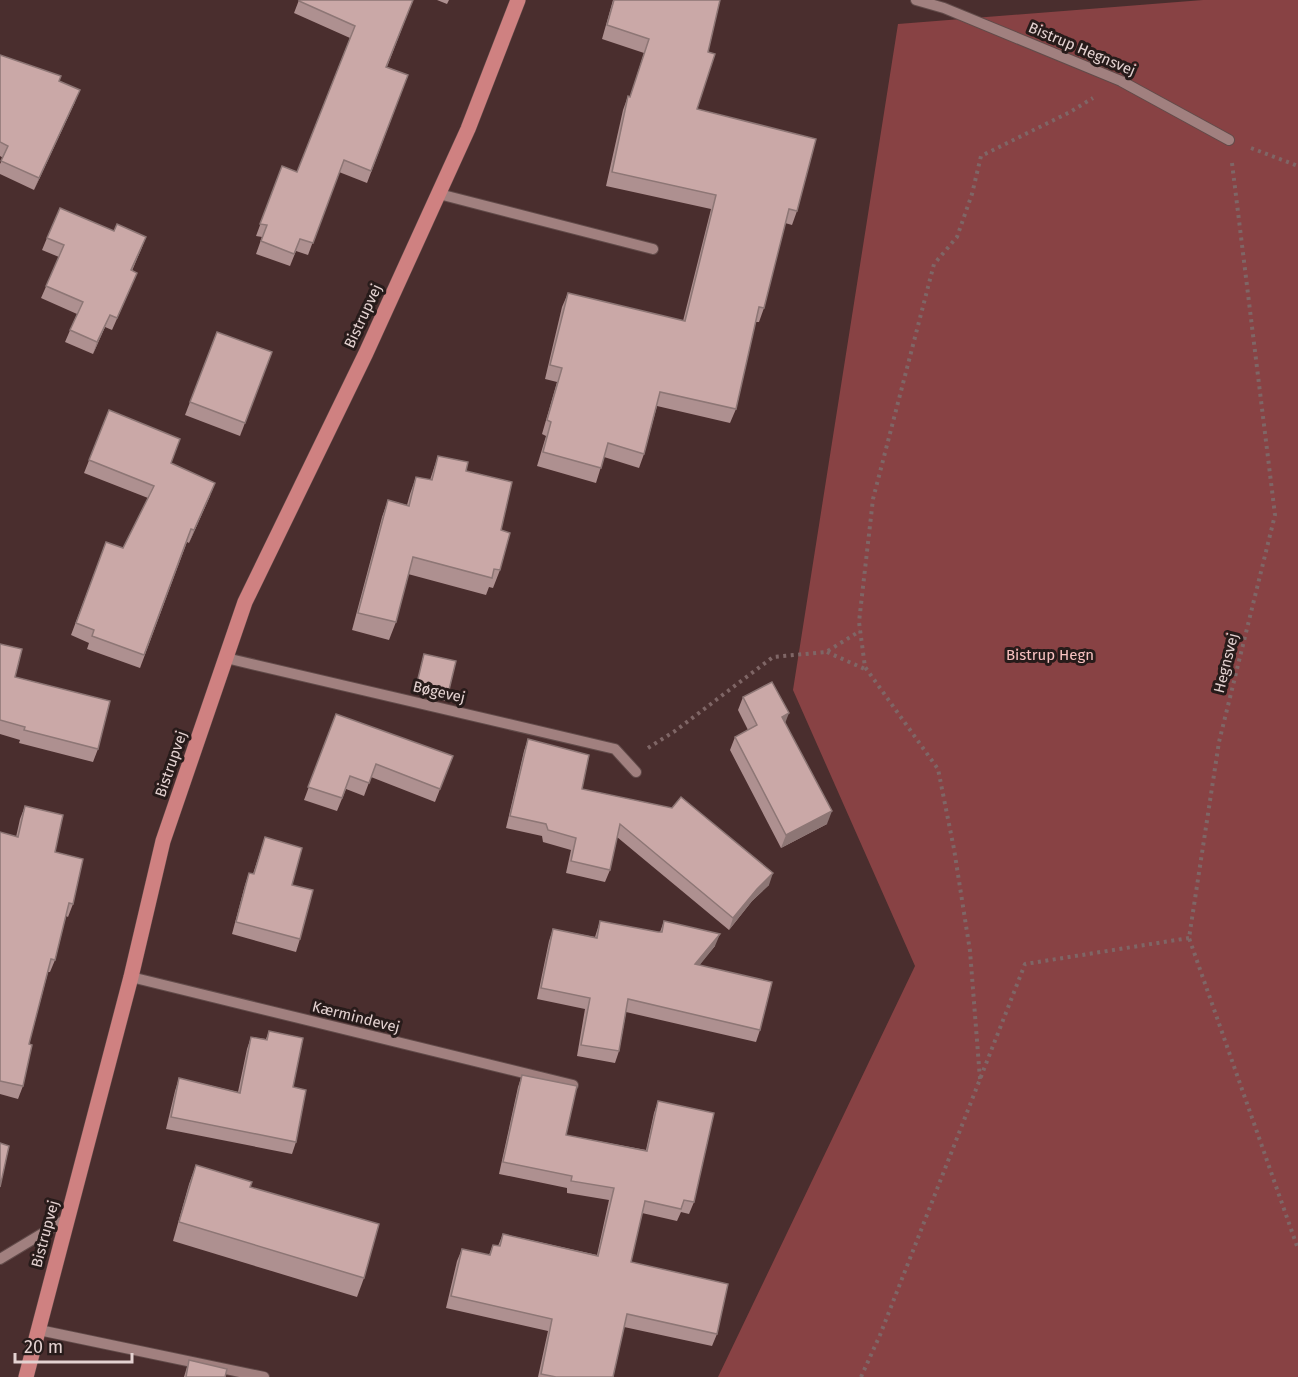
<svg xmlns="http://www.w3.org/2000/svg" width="1298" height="1377" font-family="'Fira Sans',sans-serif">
	<rect width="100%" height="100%" fill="#4a2e2e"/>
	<polygon fill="#884244" points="1203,0 1298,0 1298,1377 718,1377 915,966 793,690 898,24"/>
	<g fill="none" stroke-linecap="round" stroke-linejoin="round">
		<g stroke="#624b4a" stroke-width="12">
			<g id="minor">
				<polyline points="916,0 944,8 1121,81 1229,140"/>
				<polyline points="439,194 653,249"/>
				<polyline points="226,658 615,749 636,772"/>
				<polyline points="131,977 573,1085"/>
				<polyline points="0,1259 68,1218"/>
				<polyline points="39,1330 264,1377"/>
			</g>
		</g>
		<g stroke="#624b4a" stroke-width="16">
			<polyline id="major" points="26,1377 131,977 163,841 245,602 366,353 468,129 518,0"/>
		</g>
		<g stroke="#7f6666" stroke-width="4" stroke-dasharray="3 4.5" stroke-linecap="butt">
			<polyline points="1251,148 1298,166"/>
			<polyline points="1232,163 1275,515 1219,742 1189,938 1298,1249"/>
			<polyline points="827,652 867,670"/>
			<polyline points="648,748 675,731 773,657 826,652 860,631"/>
			<polyline points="980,1079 970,951 954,849 938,769 865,667 859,622 873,499 934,264 957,237 972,194 981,156 1070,112 1093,98"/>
			<polyline points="861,1377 880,1335 1025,964 1189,938"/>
		</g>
		<use href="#minor" stroke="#a1807f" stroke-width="10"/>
		<use href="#major" stroke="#cf8181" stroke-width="15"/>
	</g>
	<g fill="#ae9090">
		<polygon points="299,0 413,0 387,67 408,75 367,183 339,172 308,255 296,251 290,266 256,254 262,237 256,236 282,166 297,172 350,38 294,13"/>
		<polygon points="437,0 449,0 447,4"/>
		<polygon points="613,0 720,0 708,52 697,109 797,211 792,225 785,223 764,308 759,322 755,322 736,409 730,423 657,406 644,454 639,468 604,457 596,483 537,466 546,436 542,434 557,382 545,379 562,307 568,293 683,321 711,209 606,186 623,110 628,96 630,97 644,53 602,39"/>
		<polygon points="0,55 59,81 75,102 34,190 0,174 0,164 3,158 0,156"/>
		<polygon points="114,231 146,237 132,271 132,285 112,330 105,327 93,354 65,342 77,314 41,298 59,257 42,250 47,238"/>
		<polygon points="217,332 272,352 240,436 185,415"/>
		<polygon points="109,410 210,496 189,543 187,542 140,668 87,649 89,643 71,635 106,542 123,548 148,498 84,473"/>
		<polygon points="438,456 466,471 501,530 500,570 493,588 489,587 486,595 408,574 396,622 389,640 352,630 382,517 388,500 407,505 410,494 416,477 430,480"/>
		<polygon points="0,644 15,677 98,749 93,762 19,743 20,740 0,734"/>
		<polygon points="424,654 448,694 446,701 414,694"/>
		<polygon points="743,697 785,723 827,824 781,848 730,750 735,737 748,730 738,710"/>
		<polygon points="336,714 453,756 435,802 371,777 364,796 346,789 337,811 304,800"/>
		<polygon points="528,739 582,789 769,885 752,901 729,930 617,837 610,870 605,882 566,873 571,850 543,842 542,836 506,828 524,751"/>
		<polygon points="25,806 55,852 73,904 68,917 66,916 55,960 50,972 48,972 29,1044 23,1086 18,1099 0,1094 0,832 16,837 20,819"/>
		<polygon points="265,837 292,885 300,939 296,952 232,934 245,885 249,873 253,874"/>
		<polygon points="600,921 658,932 660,932 664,921 715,946 699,965 760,1030 756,1042 626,1012 619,1051 615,1063 577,1056 585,1009 537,999 549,941 553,929 595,937"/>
		<polygon points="269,1031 293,1087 296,1142 292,1154 166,1129 175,1091 179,1078 238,1092 247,1049 251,1037 266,1039"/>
		<polygon points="522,1075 566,1135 646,1150 654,1113 658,1101 694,1202 689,1214 681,1212 677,1221 642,1213 631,1262 717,1334 712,1346 624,1327 613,1377 538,1377 548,1331 446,1308 457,1261 462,1249 489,1255 493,1245 498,1246 503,1234 597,1255 609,1200 567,1193 567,1188 499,1174 518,1087"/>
		<polygon points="196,1165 250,1187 364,1278 357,1297 173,1241 189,1184"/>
		<polygon points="189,1360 225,1377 184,1377"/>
	</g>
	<g fill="#8d7675">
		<polygon points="80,90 75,102 34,190 39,178"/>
		<polygon points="146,237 141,250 126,282 131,270"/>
		<polygon points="110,315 105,327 93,354 97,342"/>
		<polygon points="215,483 210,496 189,543 194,530"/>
		<polygon points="789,713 784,726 782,717"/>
		<polygon points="832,811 827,824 781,848 786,835"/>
		<polygon points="773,873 769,885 752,901 729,930 733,918 757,889"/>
		<polygon points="720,934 715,946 691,976 695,964"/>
	</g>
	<g fill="#caa8a7" stroke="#8d7675" stroke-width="1.5">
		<polygon points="299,0 413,0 386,67 408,75 371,171 344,160 313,243 300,239 294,254 261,241 267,225 260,224 282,166 297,172 355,26 299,1"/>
		<polygon points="614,0 720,0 708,52 715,54 697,109 816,139 797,211 789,209 764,308 759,307 736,409 660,392 644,454 608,443 601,468 543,452 551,422 547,420 562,368 550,365 568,293 685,321 716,195 612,172 628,96 630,97 649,39 607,25"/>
		<polygon points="0,55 61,76 59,81 80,90 39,178 1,161 8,146 0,142"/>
		<polygon points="60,208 114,231 117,224 146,237 131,270 137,273 117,318 110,315 97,342 70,330 83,302 46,286 64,245 47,238"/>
		<polygon points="217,332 272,352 245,423 190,402"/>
		<polygon points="109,410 180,439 171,463 215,483 194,530 191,529 144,655 92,636 94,630 76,623 106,542 123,548 154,486 89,460"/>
		<polygon points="438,456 468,462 466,471 512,482 501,530 510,533 500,570 494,569 492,578 413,557 396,622 358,613 388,500 409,506 416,477 432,480"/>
		<polygon points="0,644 22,649 15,677 110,701 98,749 24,730 25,727 0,720"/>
		<polygon points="424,654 456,661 448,694 416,687"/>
		<polygon points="772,682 789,713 782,717 832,811 786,835 735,737 757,725 743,697"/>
		<polygon points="336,714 453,756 440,789 376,764 369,783 350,776 342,798 308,787"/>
		<polygon points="528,739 589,755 582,789 672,808 681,797 773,873 757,889 733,918 620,824 610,870 571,861 576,838 548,830 546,824 510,816"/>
		<polygon points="25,806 63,815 55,852 83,859 73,904 69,903 55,960 51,959 29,1044 32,1045 23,1086 0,1081 0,832 18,837"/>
		<polygon points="265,837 302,848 292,885 313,890 300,939 236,922 249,873 254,874"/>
		<polygon points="600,921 658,932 662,932 664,921 720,934 695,964 772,982 760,1030 628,999 619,1051 581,1045 590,998 541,988 553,929 597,938"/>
		<polygon points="269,1031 303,1038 293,1087 306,1090 296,1142 171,1117 179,1078 240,1093 251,1037 267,1040"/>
		<polygon points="522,1075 577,1086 566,1135 647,1151 658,1101 714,1113 694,1202 684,1200 681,1209 645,1201 631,1262 728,1284 717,1334 627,1314 613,1377 556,1377 541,1374 552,1319 451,1296 462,1249 490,1255 493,1245 500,1246 503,1234 598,1256 614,1188 571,1181 572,1176 503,1162"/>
		<polygon points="0,1143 9,1146 0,1187"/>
		<polygon points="196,1165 252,1182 250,1187 379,1224 364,1278 179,1222"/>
		<polygon points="189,1360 227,1369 225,1377 186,1377"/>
	</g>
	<g text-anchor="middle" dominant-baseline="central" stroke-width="6" stroke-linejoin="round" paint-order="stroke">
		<g font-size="15" fill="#e4d2d1" stroke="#271b1a">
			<text transform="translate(1082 49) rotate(23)">Bistrup Hegnsvej</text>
			<text transform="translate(363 316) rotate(-65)">Bistrupvej</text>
			<text transform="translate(1226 663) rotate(-76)">Hegnsvej</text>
			<text transform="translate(439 692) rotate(13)">Bøgevej</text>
			<text transform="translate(171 764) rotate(-71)">Bistrupvej</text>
			<text transform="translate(356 1017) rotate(14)">Kærmindevej</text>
			<text transform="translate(45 1234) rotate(-75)">Bistrupvej</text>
		</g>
		<g font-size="15" fill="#f9c2c1" stroke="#271b1a">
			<text x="1050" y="655">Bistrup Hegn</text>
		</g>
	</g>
	<path d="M15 1353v9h117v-9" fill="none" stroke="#e4d2d1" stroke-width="3"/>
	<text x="24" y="1353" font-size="18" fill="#e4d2d1" stroke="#271b1a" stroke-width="4.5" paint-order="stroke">20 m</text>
</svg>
